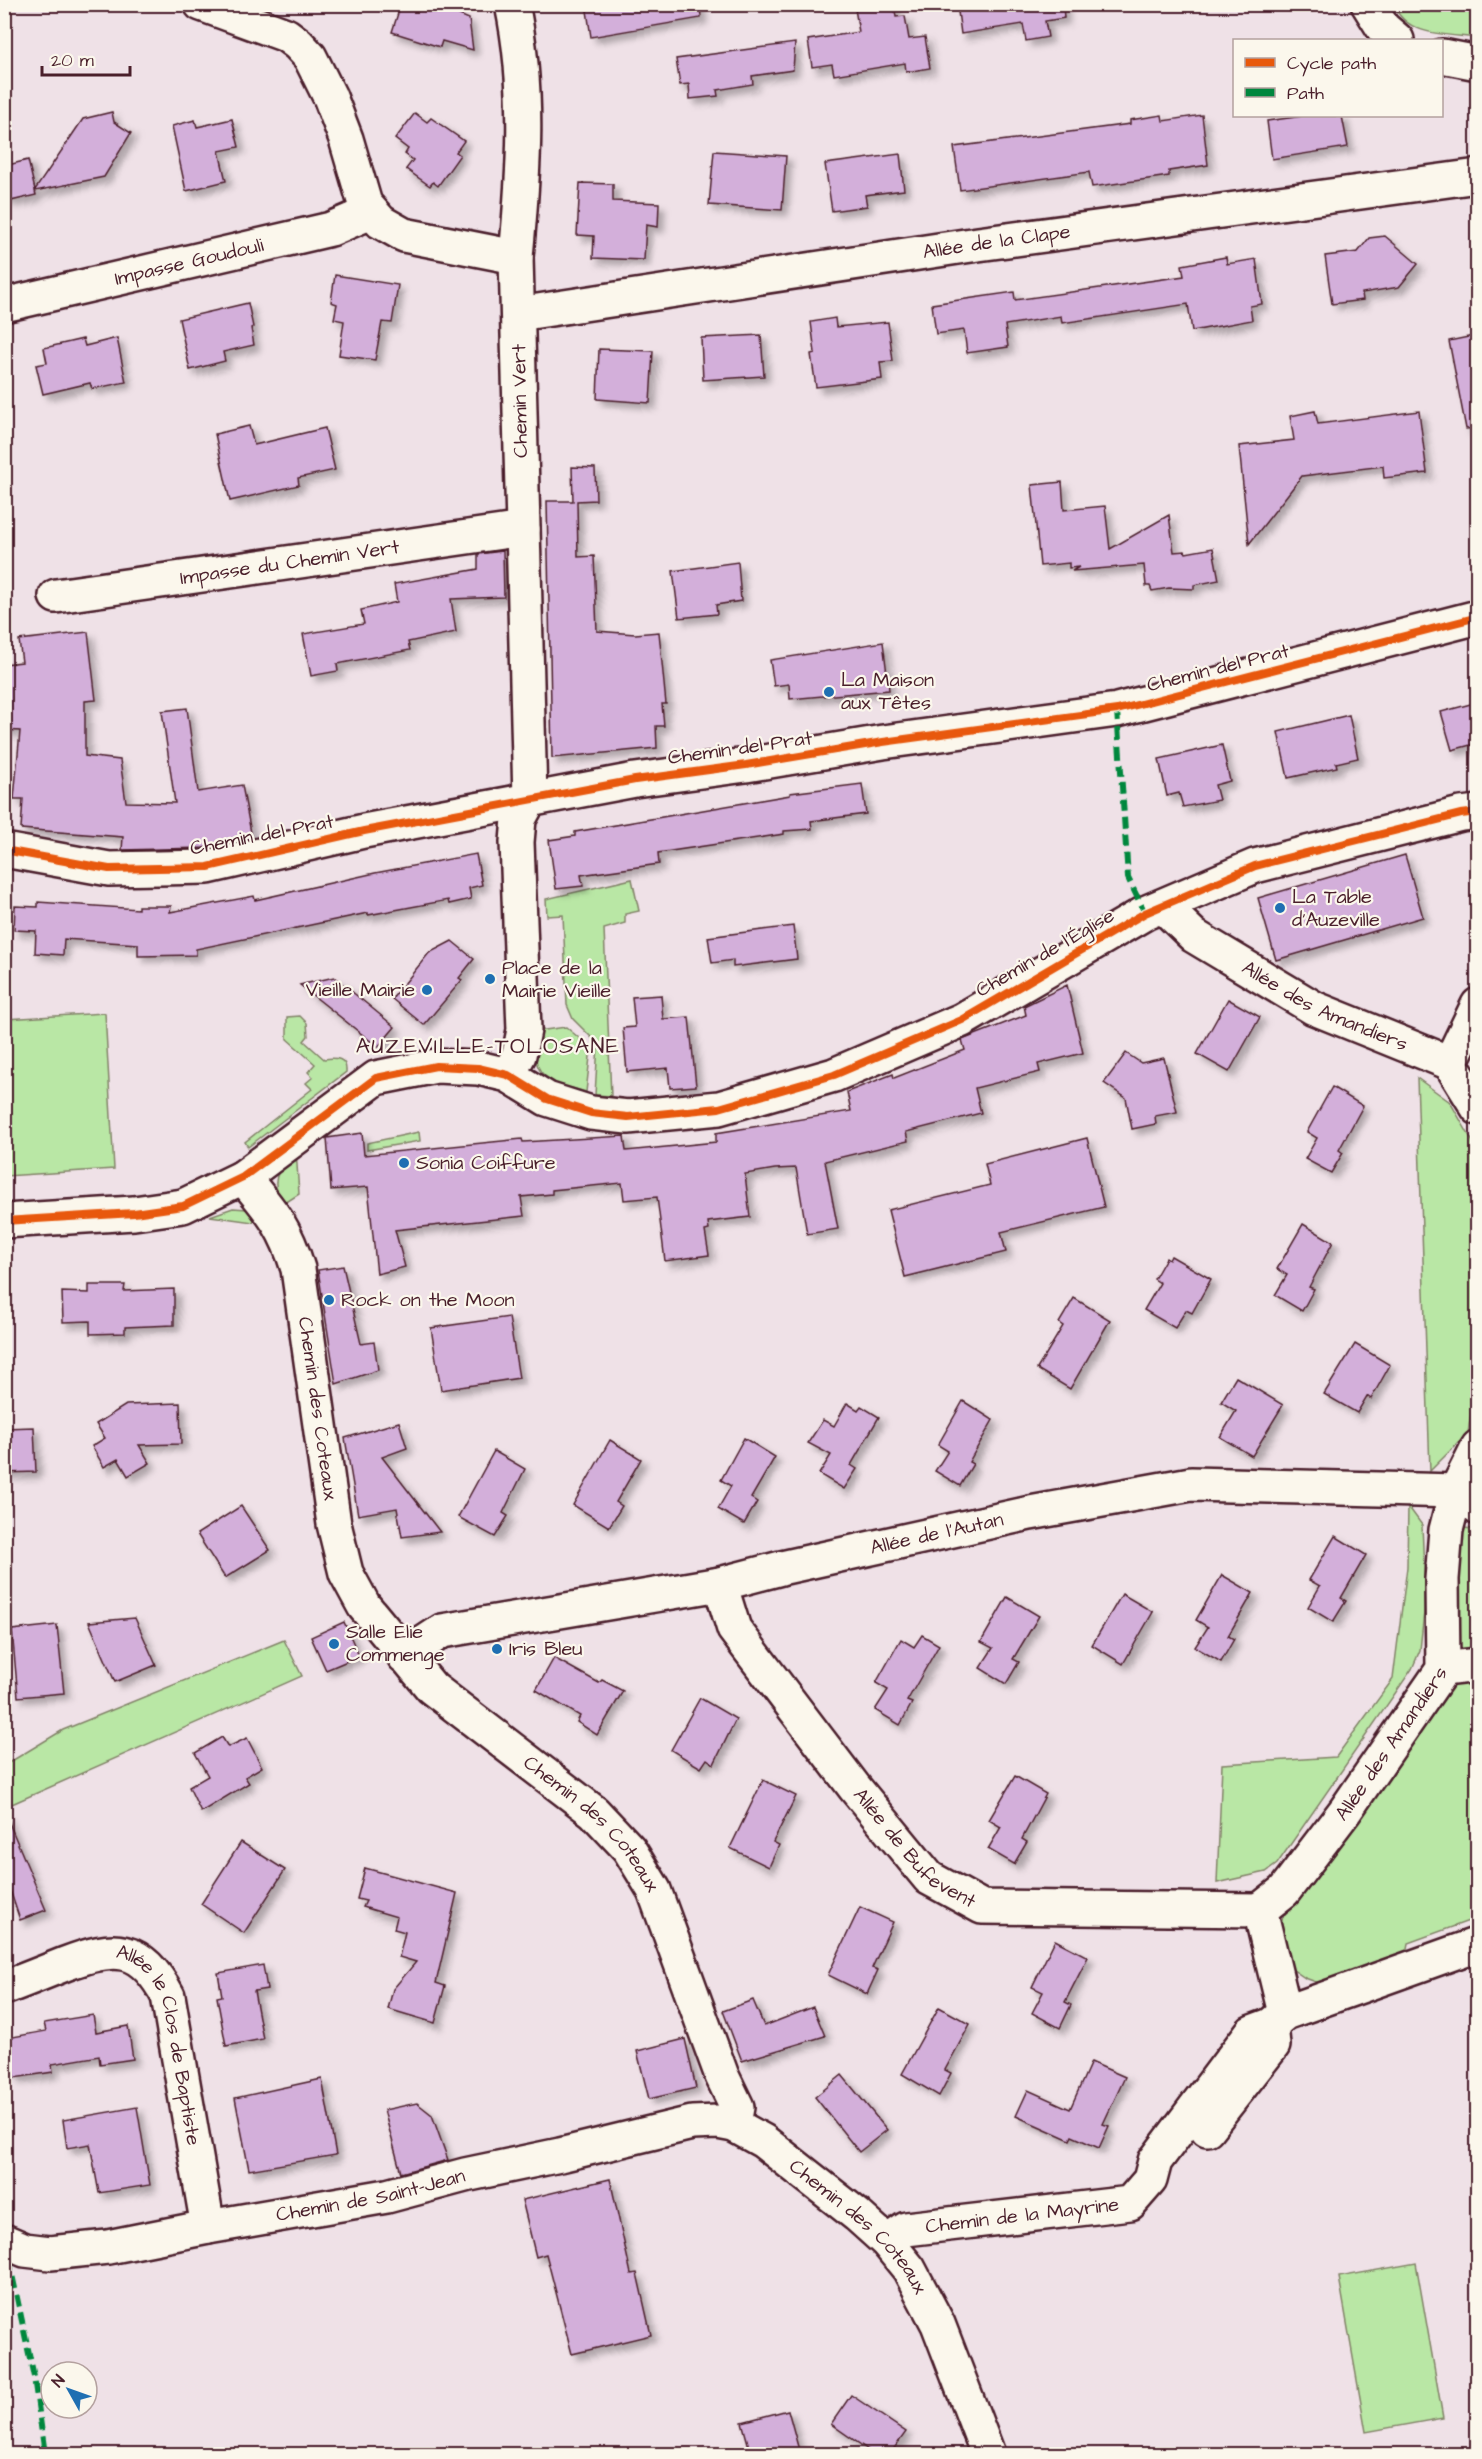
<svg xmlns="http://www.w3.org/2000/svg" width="1482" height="2459" font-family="'Architects Daughter',sans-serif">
	<defs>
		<filter id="shadow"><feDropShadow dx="5.5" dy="5.5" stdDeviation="3" flood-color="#0004"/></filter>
	</defs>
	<rect width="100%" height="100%" fill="#efe1e7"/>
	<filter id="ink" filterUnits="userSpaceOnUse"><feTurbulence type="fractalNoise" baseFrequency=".0167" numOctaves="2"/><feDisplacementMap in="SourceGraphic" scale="12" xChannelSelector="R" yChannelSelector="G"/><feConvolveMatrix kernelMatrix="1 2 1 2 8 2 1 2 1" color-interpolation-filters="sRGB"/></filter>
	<g filter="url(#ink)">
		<g fill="#b9e7a5" stroke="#828368" stroke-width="1.5">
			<path d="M 1394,5 L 1477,5 L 1477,38 C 1448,34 1406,37 1394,5 Z"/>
			<polygon points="632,879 639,911 625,914 625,923 604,929 611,1096 595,1095 598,1044 573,1019 567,1005 563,915 547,916 546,899"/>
			<polygon points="105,1013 114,1169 5,1176 5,1019"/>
			<path d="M 300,1016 L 307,1023 L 308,1036 L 304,1041 L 324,1059 C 336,1057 347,1058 346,1072 L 248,1147 L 245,1142 L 312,1089 L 306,1083 L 313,1077 L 308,1072 L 315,1064 L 287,1039 L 287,1017 Z"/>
			<path d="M 566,1027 L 591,1048 L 586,1092 L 572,1088 L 562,1090 C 534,1071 533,1064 538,1031 Z"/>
			<polygon points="1417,1078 1450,1102 1478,1151 1477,1374 1468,1433 1430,1471"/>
			<polygon points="419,1132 420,1141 367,1150 367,1143"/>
			<path d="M 296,1150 L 299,1194 L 282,1205 C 269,1177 278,1171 296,1150 Z"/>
			<polygon points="233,1208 247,1209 256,1217 253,1222 210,1216"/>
			<polygon points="1408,1506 1422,1525 1424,1571 1424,1612 1420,1650 1412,1669 1277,1864 1266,1872 1217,1883 1222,1764 1336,1757 1393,1679 1407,1567"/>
			<polygon points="1465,1528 1477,1530 1477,1658 1458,1648 1458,1531"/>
			<polygon points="284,1640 302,1676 5,1807 5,1765 63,1730"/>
			<polygon points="1477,1676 1477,1918 1408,1943 1405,1959 1327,1986 1305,1978 1286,1965 1278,1929 1283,1917 1383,1777 1450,1688 1464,1679"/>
			<polygon points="1416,2263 1443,2418 1366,2432 1339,2277"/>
		</g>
		<g fill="#d3afda" stroke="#4a1f2b" stroke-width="1.5" filter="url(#shadow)">
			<polygon points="401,4 442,4 443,8 469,19 473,50 442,41 440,47 392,32"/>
			<polygon points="586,4 700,4 701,18 591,37"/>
			<polygon points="885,4 894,4 896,17 905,16 909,39 925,37 930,68 906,72 905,63 834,75 832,64 812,67 808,40 859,32 855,9"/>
			<polygon points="957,4 1063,4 1064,18 1045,21 1048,37 1026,41 1023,24 961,34"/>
			<polygon points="795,43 793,70 752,76 753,84 717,90 718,96 690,99 689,84 680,85 676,59"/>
			<polygon points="112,112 114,122 131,133 104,177 35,191 36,195 11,201 10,198 4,199 4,166 28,160 35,190 83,119"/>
			<polygon points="415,113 427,122 431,118 464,141 456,152 460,155 438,186 433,182 430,186 406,169 413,160 405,154 408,149 395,139"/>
			<polygon points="1162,115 1163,121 1202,115 1208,165 1169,171 1169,176 1092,187 1089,172 960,190 954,147 1130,124 1130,120"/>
			<polygon points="1303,116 1342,116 1348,147 1272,159 1267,121"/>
			<polygon points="232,119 239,147 219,151 226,181 186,191 172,126 195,120 197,127"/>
			<polygon points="714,151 786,156 782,210 709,205"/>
			<polygon points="900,154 904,190 865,195 867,206 832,211 825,164"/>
			<polygon points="580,183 613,184 613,201 659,203 658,227 646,225 644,260 593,258 594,236 577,235"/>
			<polygon points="1385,236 1418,264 1399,287 1362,293 1363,300 1332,304 1325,256 1358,252 1369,238"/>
			<polygon points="1226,257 1227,264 1256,259 1262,304 1250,306 1252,320 1192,331 1188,304 1062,323 1061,316 1005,325 1008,347 967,353 964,330 936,334 932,304 1014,292 1015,300 1184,276 1182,265"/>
			<polygon points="335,275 398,285 392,323 382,322 375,360 339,355 344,321 334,319 337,304 331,302"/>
			<polygon points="248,303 253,327 251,328 254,345 223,352 225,361 190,370 179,319"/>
			<polygon points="835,318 836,327 888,322 893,361 880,362 882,379 816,387 811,354 815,353 811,322"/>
			<polygon points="761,335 764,376 703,380 701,338"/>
			<polygon points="1478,335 1478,428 1466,429 1449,341"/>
			<polygon points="117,338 126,382 92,389 90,383 43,394 36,365 47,363 44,348 83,339 85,346"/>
			<polygon points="599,349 653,351 650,403 597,399"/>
			<polygon points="1315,411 1318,424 1419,411 1427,473 1384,478 1383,466 1302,476 1249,544 1239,446 1294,440 1290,416"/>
			<polygon points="249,426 254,445 325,428 335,470 298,478 299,485 230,501 215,434"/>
			<polygon points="572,467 595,468 596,500 577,501 578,557 594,556 597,631 635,634 659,632 666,704 662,704 664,726 656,726 657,748 552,758 547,501 573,501"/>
			<polygon points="1062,482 1064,510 1105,506 1110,549 1169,515 1174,552 1185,551 1186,553 1213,548 1219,580 1194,585 1194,589 1169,588 1152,591 1150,586 1146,586 1144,565 1072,571 1079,567 1069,568 1069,563 1040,566 1032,485"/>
			<polygon points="503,551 504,597 451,599 456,632 408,642 410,650 337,664 338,671 311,676 303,634 364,624 361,610 397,602 394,584 478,569 478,554"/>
			<polygon points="738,562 741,601 716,605 717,614 679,618 673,571"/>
			<polygon points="88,632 96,700 85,701 85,756 120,760 126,802 175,803 162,711 187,708 198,792 242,785 252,838 203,848 122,850 123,837 21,829 23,799 14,799 20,731 4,730 4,664 22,662 19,640"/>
			<polygon points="883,642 889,690 790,699 789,684 774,686 770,660"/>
			<polygon points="1478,702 1478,743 1452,750 1441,712"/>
			<polygon points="1349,715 1358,758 1336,763 1337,767 1288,778 1278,732"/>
			<polygon points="1222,745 1230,781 1215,785 1219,800 1183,807 1179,793 1167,796 1159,759"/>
			<polygon points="862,784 866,814 811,821 812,829 784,831 784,834 658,853 659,864 581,875 583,886 556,889 549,840 575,836 575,832 790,795 790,793"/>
			<polygon points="476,854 482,885 469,888 471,899 449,904 448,900 368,915 368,913 196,949 196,955 138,956 138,944 64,939 63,955 35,953 36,931 14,930 15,906 38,907 38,902 138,909 138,906 171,906 170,912 254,896 255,900 375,873"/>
			<polygon points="1405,855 1423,917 1276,960 1258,898"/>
			<polygon points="793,926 797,959 733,967 733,960 712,963 708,937"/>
			<polygon points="452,941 474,959 459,978 462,980 424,1025 392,999 429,953"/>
			<polygon points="334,977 395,1027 378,1047 300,985"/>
			<polygon points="1067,985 1083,1053 1038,1064 1040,1072 975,1088 981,1113 906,1132 908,1141 825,1161 838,1229 807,1234 796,1168 775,1169 745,1174 750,1217 708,1222 709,1230 705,1231 709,1255 665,1261 657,1197 624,1200 622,1183 552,1190 552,1194 521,1197 524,1216 395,1230 405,1267 377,1274 368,1187 331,1190 327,1138 362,1133 364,1155 522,1139 523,1142 624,1136 626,1151 716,1142 716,1133 851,1111 847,1092 893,1074 894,1078 965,1050 962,1040 1026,1015 1024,1006"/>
			<polygon points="661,995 663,1019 689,1017 696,1086 670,1088 668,1068 627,1072 623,1028 635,1027 632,997"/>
			<polygon points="1228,999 1260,1017 1229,1072 1197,1054"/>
			<polygon points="1126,1053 1141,1063 1164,1058 1177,1112 1155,1116 1156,1124 1132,1129 1126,1098 1104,1083"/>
			<polygon points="1332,1087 1363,1106 1339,1150 1343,1153 1331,1173 1305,1159 1317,1138 1307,1132"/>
			<polygon points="1087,1138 1104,1207 1001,1232 1006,1252 905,1277 888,1210 990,1185 985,1164"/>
			<polygon points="1303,1224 1333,1242 1309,1287 1314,1289 1302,1311 1275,1295 1287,1275 1277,1269"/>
			<polygon points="1171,1256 1211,1279 1192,1313 1186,1310 1175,1328 1144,1310 1160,1283 1154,1279 1166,1258 1169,1260"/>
			<polygon points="343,1266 361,1344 374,1342 378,1370 336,1384 318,1270"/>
			<polygon points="89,1285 125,1285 124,1291 174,1289 174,1325 125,1327 125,1333 90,1334 90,1321 63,1322 62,1292 89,1293"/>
			<polygon points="1074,1298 1110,1320 1070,1389 1037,1369 1063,1326 1059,1323"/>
			<polygon points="509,1317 519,1378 441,1390 431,1328"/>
			<polygon points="1355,1344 1390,1365 1371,1399 1367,1396 1357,1413 1324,1394"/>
			<polygon points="1236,1377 1283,1405 1252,1456 1220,1437 1236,1411 1221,1402"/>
			<polygon points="963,1401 993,1420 969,1462 973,1464 960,1486 935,1471 948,1451 938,1445"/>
			<polygon points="180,1403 181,1444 139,1445 150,1463 128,1476 118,1459 104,1467 92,1446 105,1438 96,1424 126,1405"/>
			<polygon points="847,1403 858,1410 861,1406 879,1417 851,1465 857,1469 844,1489 819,1474 831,1455 808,1443 823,1420 834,1426"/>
			<polygon points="399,1422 407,1448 382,1457 440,1532 402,1537 397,1508 358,1515 345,1438"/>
			<polygon points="34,1427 36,1472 4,1473 4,1428"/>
			<polygon points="744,1438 775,1457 751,1498 757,1502 744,1524 718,1509 731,1486 721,1480"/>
			<polygon points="610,1440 641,1459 616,1502 622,1506 609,1527 573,1505"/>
			<polygon points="494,1451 525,1469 503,1513 508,1516 495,1537 458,1517"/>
			<polygon points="241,1506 270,1550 225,1578 197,1534"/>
			<polygon points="1335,1536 1366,1555 1341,1598 1346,1601 1333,1622 1308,1607 1320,1586 1309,1580"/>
			<polygon points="1222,1575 1253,1593 1228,1636 1234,1639 1221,1662 1195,1647 1208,1627 1196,1620"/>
			<polygon points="1122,1594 1153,1612 1123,1664 1092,1645"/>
			<polygon points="1007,1597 1039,1616 1013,1659 1019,1662 1006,1684 980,1668 993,1648 981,1642"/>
			<polygon points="135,1618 156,1665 115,1682 89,1622"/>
			<polygon points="344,1622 359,1656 326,1670 311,1637"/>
			<polygon points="57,1625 64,1693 18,1697 12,1630"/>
			<polygon points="922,1635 939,1645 907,1701 912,1703 900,1725 875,1710 888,1690 876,1683 901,1639 914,1647"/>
			<polygon points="554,1658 599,1683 602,1680 623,1691 597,1735 577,1722 580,1716 536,1690"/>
			<polygon points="700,1698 736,1719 714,1764 707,1759 701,1768 671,1750"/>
			<polygon points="222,1737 228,1747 247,1738 262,1767 245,1777 249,1783 201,1812 189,1787 208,1776 195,1753"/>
			<polygon points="1015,1776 1046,1794 1022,1839 1027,1842 1014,1864 988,1849 1001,1827 989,1820"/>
			<polygon points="763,1780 796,1796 773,1842 779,1845 769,1867 730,1848"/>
			<polygon points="4,1811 46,1910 20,1920 10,1890 4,1892"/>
			<polygon points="241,1842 285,1870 244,1933 201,1904"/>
			<polygon points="365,1868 457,1893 436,1983 445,1986 435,2023 388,2009 393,1989 416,1962 399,1957 405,1932 394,1929 397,1917 363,1907 366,1901 357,1899"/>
			<polygon points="860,1907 893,1922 872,1968 878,1970 867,1994 828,1975"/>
			<polygon points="1055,1940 1088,1957 1065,2002 1071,2005 1060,2028 1032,2013 1043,1992 1032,1987"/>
			<polygon points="263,1965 267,1989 254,1991 263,2039 226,2046 217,1997 222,1996 218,1973"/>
			<polygon points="753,2000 764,2026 813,2007 825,2036 742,2061 723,2011"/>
			<polygon points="939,2007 970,2024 945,2070 951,2073 939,2096 902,2074"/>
			<polygon points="93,2015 96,2032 128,2026 133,2059 100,2064 99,2056 52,2064 53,2072 14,2078 7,2038 46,2031 44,2023"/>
			<polygon points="685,2039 696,2088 649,2099 637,2051"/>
			<polygon points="1091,2062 1125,2077 1103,2124 1109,2126 1099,2148 1072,2136 1070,2140 1016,2116 1028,2090 1070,2109"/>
			<polygon points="842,2075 887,2130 859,2152 815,2097"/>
			<polygon points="322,2079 336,2155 249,2170 235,2098"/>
			<polygon points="417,2103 432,2115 448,2160 401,2173 384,2110"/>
			<polygon points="137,2107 150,2185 99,2193 90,2144 67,2148 63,2120"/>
			<polygon points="610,2179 631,2274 637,2273 651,2335 572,2354 546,2254 536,2257 522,2200"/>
			<polygon points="851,2395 906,2432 890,2454 874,2454 831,2424"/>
			<polygon points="788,2410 800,2454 751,2454 742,2422"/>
		</g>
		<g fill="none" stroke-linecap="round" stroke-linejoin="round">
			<g stroke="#4a1f2b" stroke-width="38">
				<g id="minor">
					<polyline points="201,4 286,35 298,44 310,57 330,97 346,139 365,204 381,222 404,235 516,257"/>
					<polyline points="1368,4 1383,28 1397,40"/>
					<polyline points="1442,56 1478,63"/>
					<path id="s1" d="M 4,305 L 331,229 L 371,212"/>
					<path id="s2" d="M 518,314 L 978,244 L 1478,176"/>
					<path id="s3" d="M 56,596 L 523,529"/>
					<polyline points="4,850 109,869 208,867 364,831 635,780 746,765 883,742 1117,710 1478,617"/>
					<path id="s4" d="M 1163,906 L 1194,936 L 1314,1008 L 1450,1063 L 1478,1108"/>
					<polyline points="1450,1063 1478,1005"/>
					<path d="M 508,1075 L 519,1055 L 524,1030 L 517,842 L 519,819 L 530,799 L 516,257 C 524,171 530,90 512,4"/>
					<path id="s5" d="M 243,1177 C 271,1211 285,1226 298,1269 L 334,1524 L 346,1573 L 364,1606 L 432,1688 L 594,1812 L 629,1849 L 654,1890 L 722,2076 L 737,2107 L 734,2125"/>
					<polyline points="4,1221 134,1213 183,1206 243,1177 376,1078 436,1066 478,1068 508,1075 547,1099 591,1113 628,1117 719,1108 834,1075 962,1020 1145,913 1255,866 1461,814 1478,812"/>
					<path id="s6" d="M 720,1584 L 734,1629 L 855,1788 L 929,1878 L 982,1907 L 1260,1910"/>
					<path id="s7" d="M 404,1656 L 442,1631 L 720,1584 L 781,1568 L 1030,1513 L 1191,1484 L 1456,1491 L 1478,1508"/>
					<polyline points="1443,1669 1478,1665"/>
					<path id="s8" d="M 1260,1910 L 1284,1891 L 1345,1811 L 1443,1669 L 1442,1579 L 1446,1530 L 1456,1491 L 1478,1447"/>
					<polyline points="1260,1910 1285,2013"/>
					<path id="s9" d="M 4,1988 C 25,1980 45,1972 65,1964 C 115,1945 140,1944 168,1996 L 208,2227"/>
					<polyline points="1207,2129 1273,2045 1271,2025"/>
					<path id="s10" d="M 4,2241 L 25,2250 L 50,2253 L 108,2247 L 208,2227 L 387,2196 L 465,2175 L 560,2155 L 692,2123 L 718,2122 L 734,2125 L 763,2141 L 857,2215 L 887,2242 L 909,2269 L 938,2324 L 988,2454"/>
					<path id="s11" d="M 887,2242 L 906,2229 L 1130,2203 L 1150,2180 L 1155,2161 L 1252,2032 L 1271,2025 L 1285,2013 L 1478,1944"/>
				</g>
			</g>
			<use href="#minor" stroke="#fbf7ec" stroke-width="33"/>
			<g stroke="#00873e" stroke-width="6" stroke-dasharray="12 6" stroke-linecap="butt">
				<polyline points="1117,710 1128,878 1145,913"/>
				<polyline points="5,2242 34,2377 45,2454"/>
			</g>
			<g stroke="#fbf7ec" stroke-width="11">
				<g id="cycleway">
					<polyline points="4,850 109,869 208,867 364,831 635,780 746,765 883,742 1117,710 1478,617"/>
					<polyline points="4,1221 134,1213 183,1206 243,1177 376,1078 436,1066 478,1068 508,1075 547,1099 591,1113 628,1117 719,1108 834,1075 962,1020 1145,913 1255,866 1461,814 1478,812"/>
				</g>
			</g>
			<use href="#cycleway" stroke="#e8590c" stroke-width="8"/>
		</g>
	</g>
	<g fill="#1f6fb2" stroke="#fbf7ec" stroke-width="2">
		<circle cx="829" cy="692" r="6"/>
		<circle cx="1280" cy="908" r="6"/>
		<circle cx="490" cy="979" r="6"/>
		<circle cx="427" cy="990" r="6"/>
		<circle cx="404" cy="1163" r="6"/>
		<circle cx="329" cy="1300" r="6"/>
		<circle cx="334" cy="1644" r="6"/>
		<circle cx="497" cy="1649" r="6"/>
	</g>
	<g text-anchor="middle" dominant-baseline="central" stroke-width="4.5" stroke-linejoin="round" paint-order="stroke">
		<g font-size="20" fill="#4a1f2b" stroke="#fbf7ec">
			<text stroke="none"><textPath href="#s2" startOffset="484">Allée de la Clape</textPath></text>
			<text stroke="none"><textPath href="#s1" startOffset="190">Impasse Goudouli</textPath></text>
			<text transform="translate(520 401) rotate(-91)">Chemin Vert</text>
			<text stroke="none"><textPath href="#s3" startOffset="236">Impasse du Chemin Vert</textPath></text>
			<text transform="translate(1218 668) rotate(-14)">Chemin del Prat</text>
			<text transform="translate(740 748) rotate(-8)">Chemin del Prat</text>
			<text transform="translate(262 835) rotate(-11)">Chemin del Prat</text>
			<text transform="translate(1045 953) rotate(-30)">Chemin de l'Église</text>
			<text stroke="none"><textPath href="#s4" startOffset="192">Allée des Amandiers</textPath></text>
			<text stroke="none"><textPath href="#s5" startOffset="249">Chemin des Coteaux</textPath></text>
			<text stroke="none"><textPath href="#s7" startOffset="550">Allée de l'Autan</textPath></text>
			<text stroke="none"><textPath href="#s8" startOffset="213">Allée des Amandiers</textPath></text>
			<text stroke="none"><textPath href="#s5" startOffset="771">Chemin des Coteaux</textPath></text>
			<text stroke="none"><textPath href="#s6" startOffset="333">Allée de Bufevent</textPath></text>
			<text stroke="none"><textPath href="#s9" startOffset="230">Allée le Clos de Baptiste</textPath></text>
			<text stroke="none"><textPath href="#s10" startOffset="374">Chemin de Saint-Jean</textPath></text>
			<text stroke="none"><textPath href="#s11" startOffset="140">Chemin de la Mayrine</textPath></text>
			<text stroke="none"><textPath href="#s10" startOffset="908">Chemin des Coteaux</textPath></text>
		</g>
		<g font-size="20" fill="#4a1f2b" stroke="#fbf7ec" text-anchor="start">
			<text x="841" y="680">La Maison<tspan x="841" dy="23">aux Têtes</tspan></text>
			<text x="1292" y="897">La Table<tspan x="1292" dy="23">d'Auzeville</tspan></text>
			<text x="502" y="968">Place de la<tspan x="502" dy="23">Mairie Vieille</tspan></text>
			<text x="415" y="990" text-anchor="end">Vieille Mairie</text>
			<text x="416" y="1163">Sonia Coiffure</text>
			<text x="341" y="1300">Rock on the Moon</text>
			<text x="346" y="1632">Salle Elie<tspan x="346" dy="23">Commenge</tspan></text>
			<text x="509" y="1649">Iris Bleu</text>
		</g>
		<g font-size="22" letter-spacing="1.5" fill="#4a1f2b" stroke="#fbf7ec">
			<text x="488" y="1046">AUZEVILLE-TOLOSANE</text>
		</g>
	</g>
	<rect width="1482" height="2459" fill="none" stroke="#fbf7ec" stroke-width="24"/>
	<rect x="12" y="12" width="1458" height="2435" fill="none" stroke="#4a1f2b" stroke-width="2" filter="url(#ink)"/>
	<rect x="1233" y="39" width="210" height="78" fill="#fbf7ec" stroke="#b4a19f" stroke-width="1.5"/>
	<rect x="1245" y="58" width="30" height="9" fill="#e8590c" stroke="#b4a19f" stroke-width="1.5"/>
	<text x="1287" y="69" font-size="18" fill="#4a1f2b">Cycle path</text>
	<rect x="1245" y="88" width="30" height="9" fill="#00873e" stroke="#b4a19f" stroke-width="1.5"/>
	<text x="1287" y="99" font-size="18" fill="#4a1f2b">Path</text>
	<g transform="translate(69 2390) rotate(310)"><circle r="28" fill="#fbf7ec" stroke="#b4a19f" stroke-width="1.5"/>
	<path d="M0-4.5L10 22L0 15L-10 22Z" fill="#1f6fb2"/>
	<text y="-9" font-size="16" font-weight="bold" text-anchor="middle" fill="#4a1f2b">N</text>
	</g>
	<path d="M42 66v9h88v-9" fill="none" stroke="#4a1f2b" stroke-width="3"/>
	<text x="51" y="66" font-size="18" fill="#4a1f2b" stroke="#fbf7ec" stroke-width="4.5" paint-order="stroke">20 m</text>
</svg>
